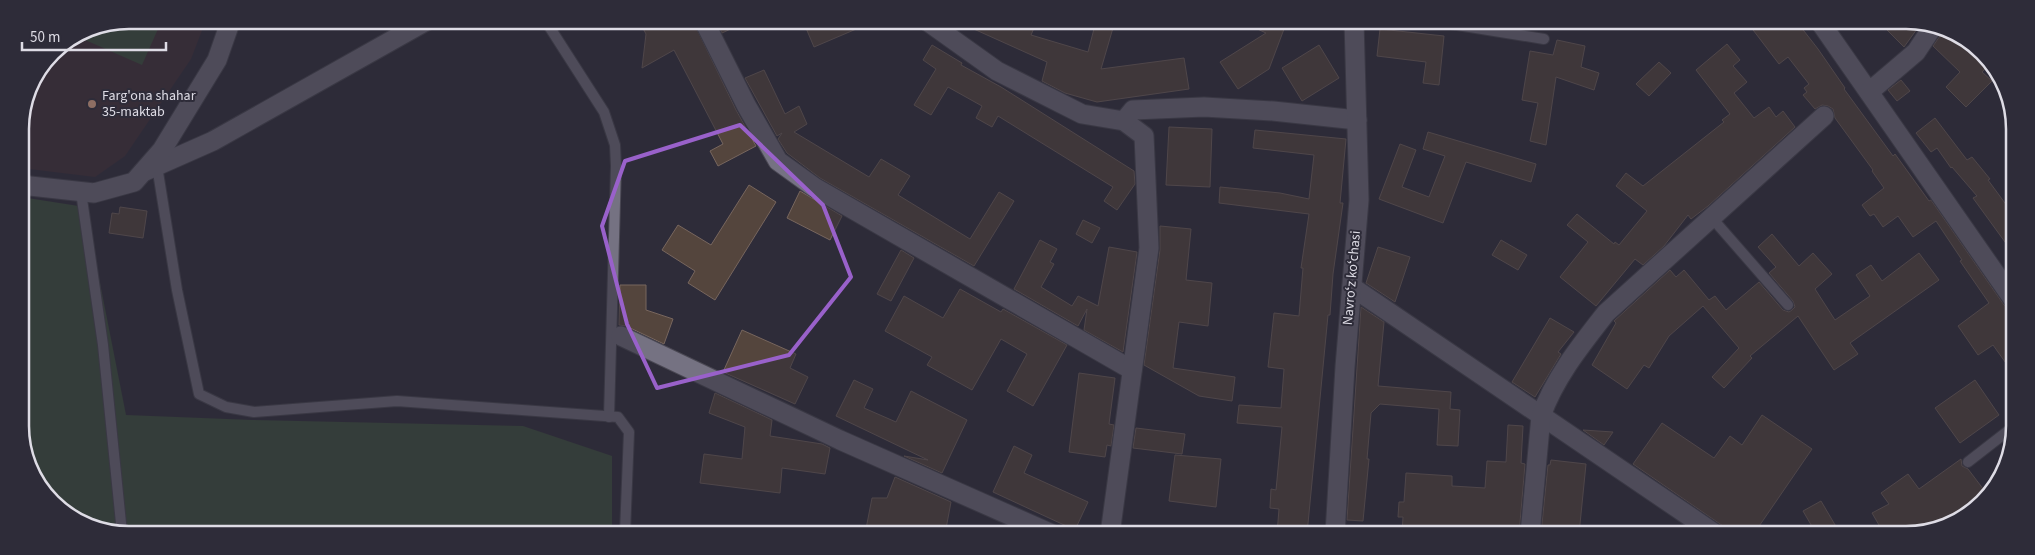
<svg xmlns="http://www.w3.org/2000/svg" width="2035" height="555" font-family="'Source Sans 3',sans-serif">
	<rect width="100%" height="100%" fill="#2e2c39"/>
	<polygon fill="#412f37" points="128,20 206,20 191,59 125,156 95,177 21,168 20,121 28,87 52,52 87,28"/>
	<g fill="#3d523c">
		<polygon points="128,20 162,20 142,65 76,36 87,28"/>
		<polygon points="21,197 85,207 126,415 252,420 523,426 612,456 612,533 107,533 52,503 22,448"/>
	</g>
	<g fill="#54453d" stroke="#77665e">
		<polygon points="639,21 693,21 736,110 756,146 718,166 710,151 723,144 674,50 642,68 646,34"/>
		<polygon points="716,21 748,21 722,33"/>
		<polygon points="803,21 875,21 814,47"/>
		<polygon points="956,21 1037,21 1031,35 1088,52 1096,21 1115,21 1101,69 1184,58 1189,89 1097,102 1065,93 1042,81 1047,62"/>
		<polygon points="1240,21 1287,21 1269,69 1238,89 1220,62 1266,33"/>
		<polygon points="1747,22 1797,22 1818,49 1845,88 1844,89 1893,156 1895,154 1929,201 1931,200 2004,305 2013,310 2013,373 1993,345 1978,355 1958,326 1989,303 1960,261 1962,260 1936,221 1913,237 1898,216 1883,227 1874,214 1870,216 1862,205 1884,188 1872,171 1873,170 1835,118 1833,109 1828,106 1822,105 1815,109 1803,95 1807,92 1804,88 1809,84 1788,57 1779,64"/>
		<polygon points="1879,22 1922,22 1904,47"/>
		<polygon points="1380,29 1444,36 1439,85 1423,83 1426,62 1377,56"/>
		<polygon points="1944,30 1983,52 1990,64 1982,72 1992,81 1966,107 1946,87 1960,72 1933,46"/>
		<polygon points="1557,40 1585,46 1581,67 1599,73 1594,90 1556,77 1546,145 1530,141 1538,103 1522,100 1530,51 1553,55"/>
		<polygon points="1727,44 1740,60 1733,66 1747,82 1734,93 1754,118 1769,107 1776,117 1783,111 1795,127 1708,206 1691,219 1688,215 1664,246 1643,265 1635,259 1596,306 1560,277 1588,242 1567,225 1577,214 1614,244 1615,242 1619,245 1647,211 1616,186 1626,173 1643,186 1724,122 1722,120 1730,114 1696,70"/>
		<polygon points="932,45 962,63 961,65 1001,87 1134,171 1135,184 1117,210 1104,201 1113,187 998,116 992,127 976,118 982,106 948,87 931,115 914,105 936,69 923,60"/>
		<polygon points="1319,45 1339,78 1302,101 1282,68"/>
		<polygon points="1659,62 1671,73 1649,96 1636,84"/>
		<polygon points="764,70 785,114 799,106 807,124 794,132 869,177 881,159 910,176 898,195 970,239 999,192 1014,201 974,266 820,178 787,153 778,139 782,133 777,136 745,78"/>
		<polygon points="1901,80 1910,91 1897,101 1888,90"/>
		<polygon points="1935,118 1967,160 1972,157 1990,179 1988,180 2013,214 2013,253 1973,198 1977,196 1952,167 1951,168 1937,148 1931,152 1916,133"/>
		<polygon points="1169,127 1212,129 1210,187 1166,185"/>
		<polygon points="1255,130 1346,139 1340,203 1343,203 1333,274 1330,315 1328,315 1307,534 1277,534 1279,509 1270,508 1271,489 1276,490 1282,427 1237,423 1239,405 1281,408 1284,369 1268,367 1274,313 1299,316 1303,268 1301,268 1309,214 1219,203 1220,187 1280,193 1309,199 1314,155 1253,148"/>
		<polygon points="1428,132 1536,164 1531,182 1466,162 1443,223 1379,199 1400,144 1416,150 1402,187 1429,197 1445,156 1423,149"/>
		<polygon points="749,185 776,202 715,300 688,283 695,271 662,250 678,225 711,245"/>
		<polygon points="800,191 842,216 830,240 787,218"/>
		<polygon points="120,207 147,211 143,238 109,233 112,213 119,214"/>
		<polygon points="1083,220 1100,228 1092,243 1076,234"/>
		<polygon points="1160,226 1191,229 1186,280 1212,283 1208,326 1179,322 1173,368 1235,377 1232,401 1199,396 1144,365 1160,250"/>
		<polygon points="1772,234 1799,266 1813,253 1832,274 1815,289 1835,320 1870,296 1856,275 1871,265 1882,281 1919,253 1939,280 1850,343 1858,354 1834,370 1798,316 1750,356 1752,358 1724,388 1712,377 1739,348 1703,306 1669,336 1649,368 1644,365 1627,389 1592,365 1616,323 1614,321 1670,270 1676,277 1684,270 1709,300 1715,296 1726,310 1759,282 1783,310 1789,312 1792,310 1795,307 1793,301 1769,273 1776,267 1758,247"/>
		<polygon points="1040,240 1057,249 1050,262 1054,264 1041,287 1072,306 1078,296 1098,306 1109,247 1137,252 1123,352 1084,330 1087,309 1078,326 1014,289"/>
		<polygon points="1501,240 1527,255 1518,270 1492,255"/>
		<polygon points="1378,247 1410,257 1395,302 1366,283"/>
		<polygon points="901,250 914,258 891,301 877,294"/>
		<polygon points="620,285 646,285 646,310 673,319 664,344 626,326 619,325"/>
		<polygon points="960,289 1001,312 1003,309 1067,345 1033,406 1007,391 1027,354 1001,339 972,390 927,365 932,357 885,331 904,296 943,318"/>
		<polygon points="1361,307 1384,322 1378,386 1451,392 1450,409 1460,410 1458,446 1437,445 1439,409 1380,404 1371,413 1367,459 1369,459 1363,521 1347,520"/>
		<polygon points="1550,318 1574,332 1558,352 1561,354 1535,397 1512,382"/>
		<polygon points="742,330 796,354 790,368 808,377 795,404 723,372"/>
		<polygon points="1079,373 1115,378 1109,424 1114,425 1111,446 1107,445 1105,457 1069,452"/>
		<polygon points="854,380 873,389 864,408 896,422 911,391 967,420 942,473 904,456 928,460 836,416"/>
		<polygon points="1975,380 1999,415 1960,443 1935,408"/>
		<polygon points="715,393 772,420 770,436 822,444 830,448 825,474 782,468 780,493 700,483 704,454 742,459 745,427 709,413"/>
		<polygon points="1762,415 1812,449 1753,535 1728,535 1723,526 1633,464 1662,423 1714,458 1730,436 1742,445"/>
		<polygon points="1508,425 1523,426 1521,463 1525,464 1519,534 1402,534 1403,517 1398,517 1399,502 1404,502 1406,473 1452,476 1452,486 1485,488 1487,461 1506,462"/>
		<polygon points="1136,428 1185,434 1182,454 1133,448"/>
		<polygon points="1583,430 1613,432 1604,445"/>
		<polygon points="1014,446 1032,455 1024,473 1088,502 1075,530 993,492"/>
		<polygon points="1175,455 1221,459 1216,507 1169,501"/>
		<polygon points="1961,459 1962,466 1968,469 1987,494 1983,500 1963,514 1914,535 1863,535 1879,525 1872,513 1889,504 1881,493 1908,474 1919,489"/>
		<polygon points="1551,460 1586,464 1579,534 1541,534 1548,465 1550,465"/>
		<polygon points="895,477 951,502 945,534 865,534 872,498 887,498"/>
		<polygon points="1821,501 1841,535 1817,535 1803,511"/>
	</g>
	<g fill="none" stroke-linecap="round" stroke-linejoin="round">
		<g stroke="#4a4853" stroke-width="12">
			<g id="service">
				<polyline points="545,20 604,112 615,145 616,166 609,417"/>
				<polyline points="1439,22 1544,39"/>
				<polyline points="157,166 177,290 199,394 226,407 254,412 397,401 618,417 629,432 625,533"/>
				<polyline points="81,192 103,345 122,533"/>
				<polyline points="1712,218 1788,305"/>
				<polyline points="1968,462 2013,427"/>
			</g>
		</g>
		<g stroke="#4a4853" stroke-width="21">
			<g id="minor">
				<polyline points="704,21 746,105 778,161 814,187 1132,370"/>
				<polyline points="927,21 997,71 1082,114 1124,121 1144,136 1149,248 1110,534"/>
				<polyline points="1820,22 2013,299"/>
				<polyline points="1869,92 1916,52 1934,25"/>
				<polyline points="1124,121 1133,110 1204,107 1273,111 1357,120"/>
				<polyline points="143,172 213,141 428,20"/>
				<polyline points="21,185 94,193 134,182 162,150 217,60 231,20"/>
				<polyline points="1352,287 1717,535"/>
				<polyline points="621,336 840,440 1052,534"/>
				<polyline points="1335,534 1345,367 1359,200 1354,21"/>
				<path d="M 1530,534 L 1541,416 C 1555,377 1581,345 1606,313 L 1824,116"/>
			</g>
		</g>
		<use href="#service" stroke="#757282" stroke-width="10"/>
		<use href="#minor" stroke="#757282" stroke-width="19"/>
	</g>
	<path d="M0 0H2035V555H0ZM 740,125 L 823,205 L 851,277 L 789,355 L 657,388 L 627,324 L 602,226 L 625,161 Z" fill="#2e2c39" fill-opacity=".55" fill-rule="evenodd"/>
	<path fill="none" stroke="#9961ca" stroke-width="4" stroke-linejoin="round" d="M 740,125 L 823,205 L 851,277 L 789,355 L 657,388 L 627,324 L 602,226 L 625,161 Z"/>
	<circle fill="#8d6e63" stroke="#2e2c39" stroke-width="2" cx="92" cy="104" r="5"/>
	<g text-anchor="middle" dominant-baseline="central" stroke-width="4" stroke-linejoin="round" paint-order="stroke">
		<g font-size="14" fill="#dedce5" stroke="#2e2c39" text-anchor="start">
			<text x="102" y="96">Farg'ona shahar<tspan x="102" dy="16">35-maktab</tspan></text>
		</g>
		<g font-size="14" fill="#dedce5" stroke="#2e2c39">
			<text transform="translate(1352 278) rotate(-85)">Navroʻz koʻchasi</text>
		</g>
	</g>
	<path d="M0 0H2035V555H0ZM129 29H1906A100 100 0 0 1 2006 129V426A100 100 0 0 1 1906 526H129A100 100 0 0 1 29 426V129A100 100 0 0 1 129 29Z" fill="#2e2c39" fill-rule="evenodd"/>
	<path fill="none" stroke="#dedce5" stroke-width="2.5" d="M129 29H1906A100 100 0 0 1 2006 129V426A100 100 0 0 1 1906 526H129A100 100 0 0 1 29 426V129A100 100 0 0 1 129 29Z"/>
	<path d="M22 42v8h144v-8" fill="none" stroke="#dedce5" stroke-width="2.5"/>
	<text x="30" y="42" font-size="15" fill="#dedce5" stroke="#2e2c39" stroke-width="4" paint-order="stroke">50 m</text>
</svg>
